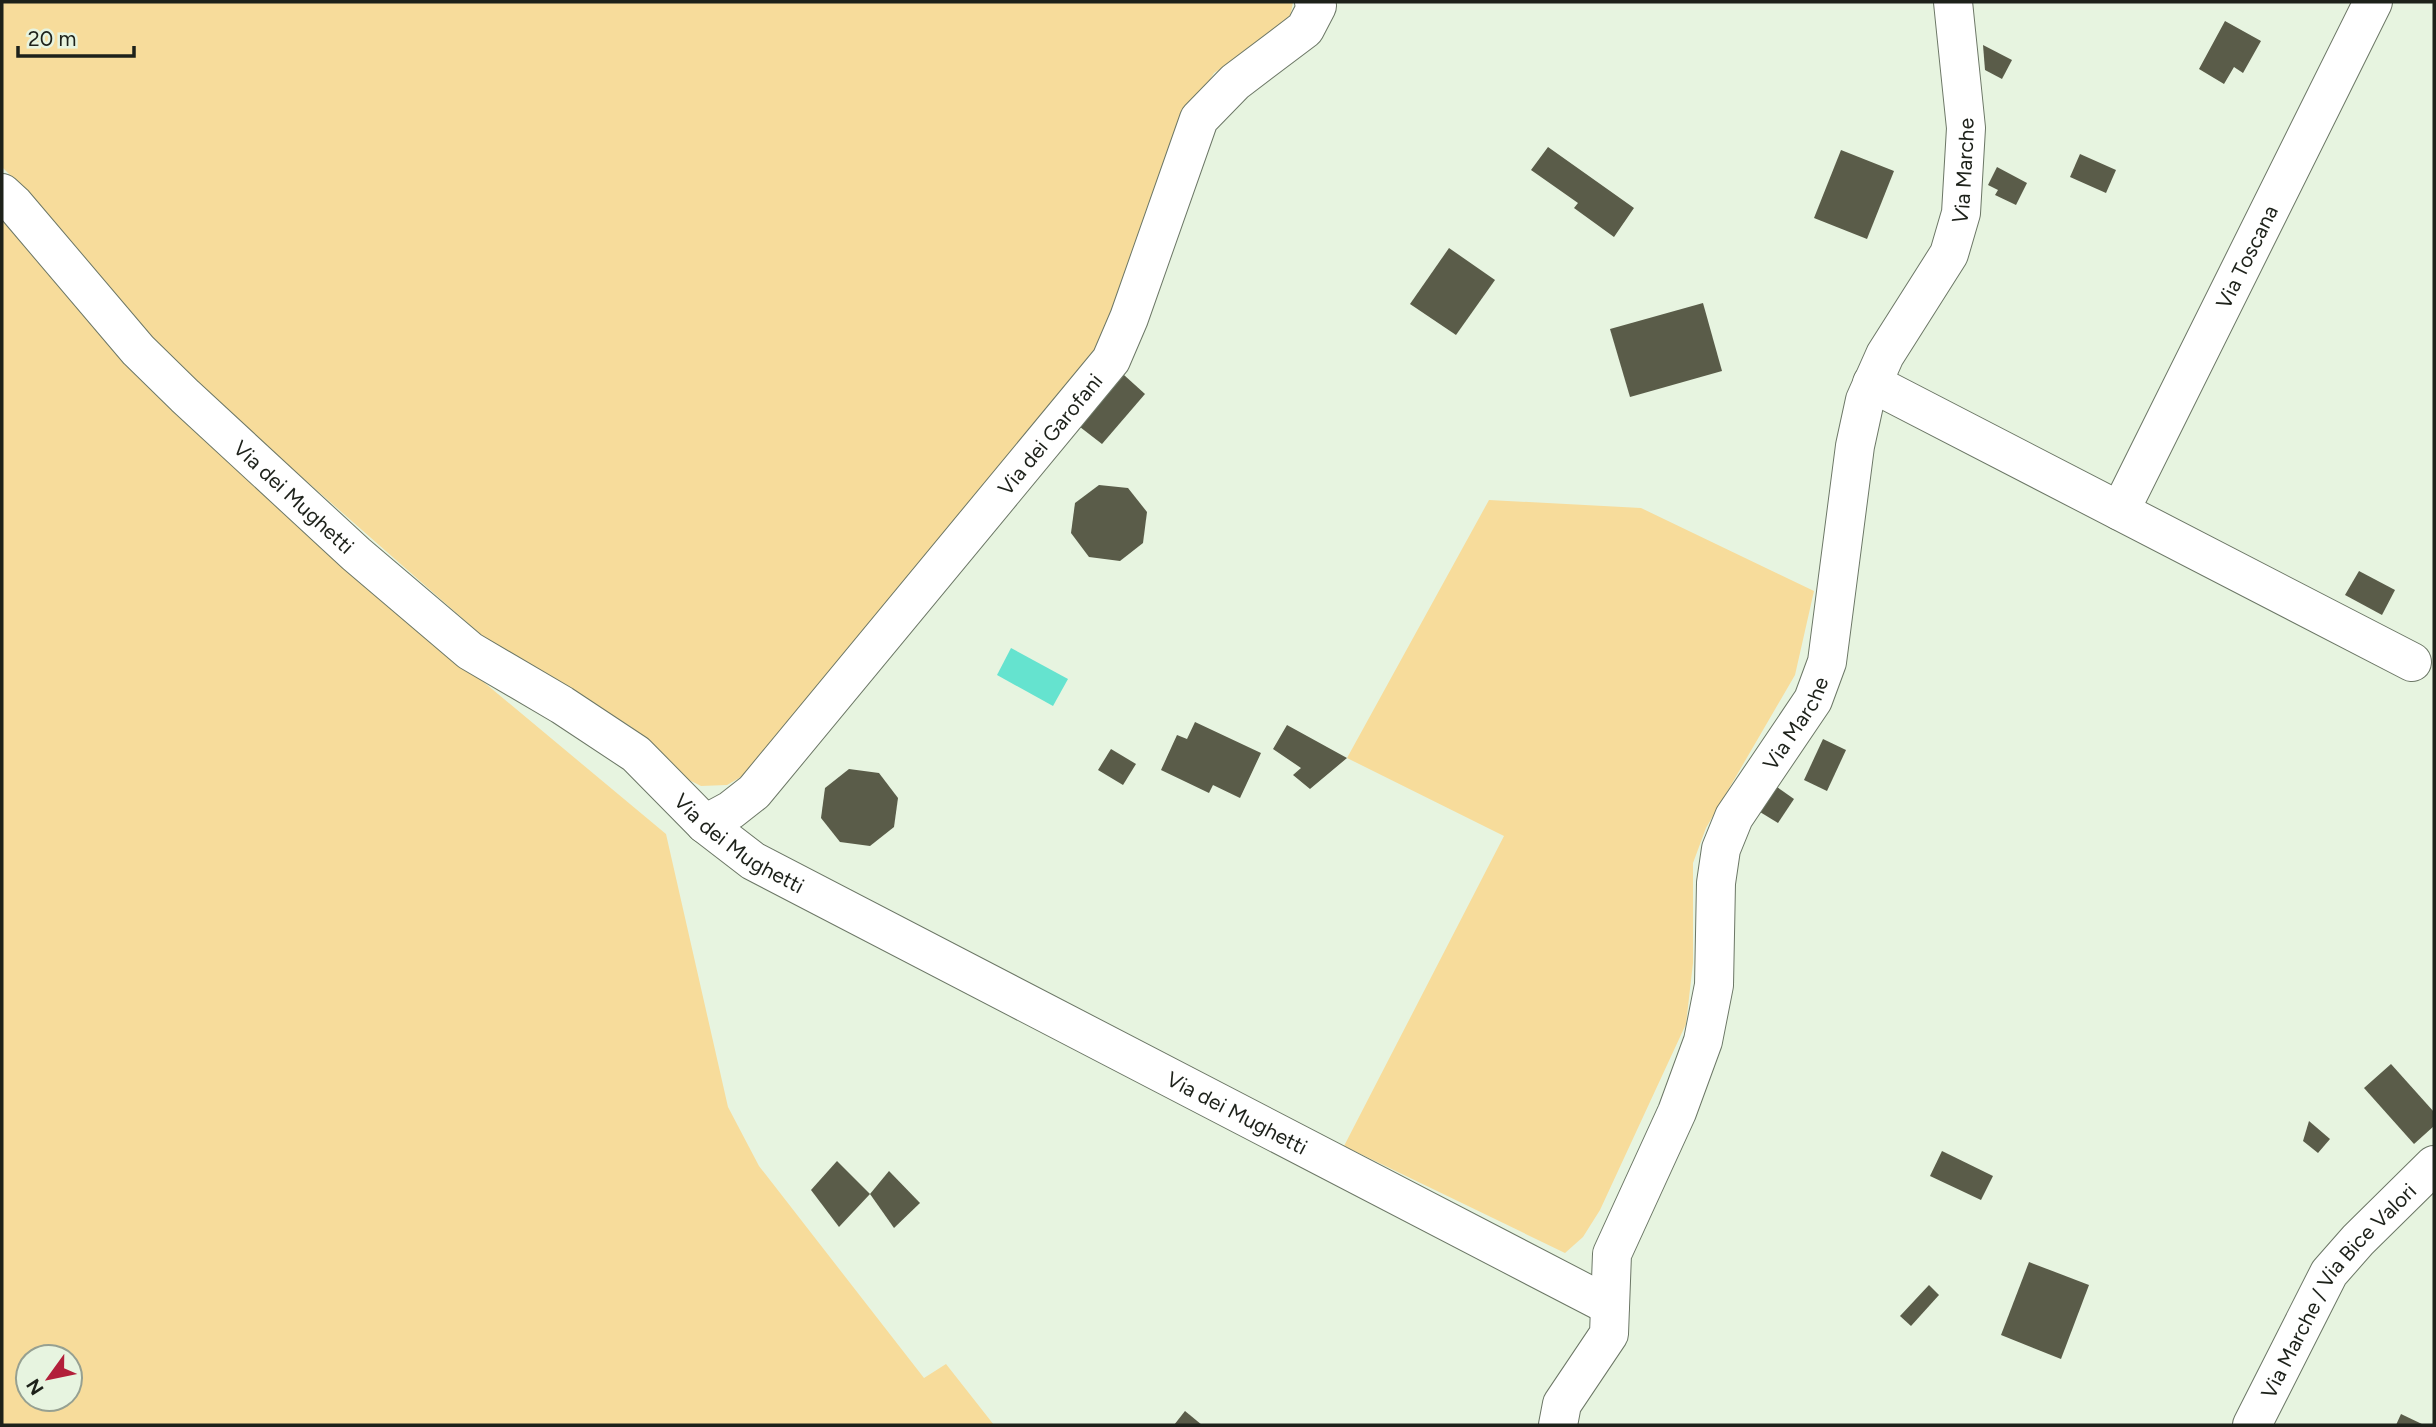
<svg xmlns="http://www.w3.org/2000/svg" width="2436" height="1427" font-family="Figtree,sans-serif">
	<rect width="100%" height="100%" fill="#e7f4e0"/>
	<g fill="#f7dc9b" fill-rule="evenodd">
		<polygon points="2,2 1293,2 1289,23 1214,73 1188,115 1096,352 753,770 727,785 701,786 685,778 630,726 487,640 171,362 31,196 2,167"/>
		<path d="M 2,213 L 468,669 L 666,834 L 728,1107 L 759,1166 L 924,1378 L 946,1364 L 994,1425 L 2,1425 ZM 28,1357 L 70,1357 L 70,1399 L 28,1399 Z"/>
		<polygon points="1489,500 1641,508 1814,591 1795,675 1706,828 1693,863 1693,963 1686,1024 1600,1210 1583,1237 1565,1253 1344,1146 1504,836 1347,758"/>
	</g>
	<polygon fill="#65e3cf" points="1011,648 1068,679 1053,706 997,675"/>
	<g fill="#5a5c49">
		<polygon points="2225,21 2261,41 2243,73 2234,67 2224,84 2199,69"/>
		<polygon points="1983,45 2012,60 2002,79 1985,70"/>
		<polygon points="1548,147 1634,208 1614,237 1574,208 1578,203 1531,170"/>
		<polygon points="1841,150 1894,171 1867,239 1814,218"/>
		<polygon points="2080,154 2116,170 2106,193 2070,177"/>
		<polygon points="1997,167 2027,183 2016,205 1995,195 1998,190 1988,185"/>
		<polygon points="1449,248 1495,280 1456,335 1410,304"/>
		<polygon points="1703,303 1722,371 1630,397 1610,329"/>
		<polygon points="1124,375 1145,394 1102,444 1080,427"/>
		<polygon points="1099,485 1128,488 1147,512 1143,543 1120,561 1089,557 1071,533 1075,503"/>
		<polygon points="2359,571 2395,590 2382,615 2345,595"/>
		<polygon points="1195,722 1261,753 1240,798 1213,785 1209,793 1161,770 1177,735 1187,739"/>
		<polygon points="1287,725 1347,758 1310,789 1293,775 1301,768 1273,749"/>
		<polygon points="1823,739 1846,750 1827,791 1804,780"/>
		<polygon points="1111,749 1136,764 1123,785 1098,770"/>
		<polygon points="849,769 879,773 898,798 894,827 870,846 840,842 821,818 825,788"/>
		<polygon points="1777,787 1794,799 1778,823 1760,812"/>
		<polygon points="2391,1064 2434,1112 2434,1126 2414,1144 2364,1088"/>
		<polygon points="2309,1121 2330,1139 2318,1153 2303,1141"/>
		<polygon points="1942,1151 1993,1176 1981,1200 1930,1176"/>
		<polygon points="837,1161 870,1194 839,1227 811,1190"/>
		<polygon points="889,1171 920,1203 894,1228 870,1194"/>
		<polygon points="2029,1262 2089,1285 2061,1359 2001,1335"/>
		<polygon points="1929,1285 1939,1295 1911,1326 1900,1316"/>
		<polygon points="1185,1411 1202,1425 1174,1425"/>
		<polygon points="2401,1414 2424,1425 2396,1425"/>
	</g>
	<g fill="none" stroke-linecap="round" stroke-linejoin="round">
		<g stroke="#6c7766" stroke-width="40">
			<g id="street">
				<path id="s1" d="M 2,193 L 14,204 L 138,350 L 185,396 L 356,554 L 470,651 L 562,705 L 636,754 L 705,824 L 753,861 L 1610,1306"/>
				<polyline points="1872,383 2412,662"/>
				<path id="s2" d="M 2120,511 L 2373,2"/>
				<path id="s3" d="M 705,824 L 731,810 L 754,792 L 1111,360 L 1129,318 L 1199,119 L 1235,82 L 1305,29 L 1317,6 L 1314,2"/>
				<path id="s4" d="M 1558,1425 L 1562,1404 L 1609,1334 L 1612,1254 L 1677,1112 L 1703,1041 L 1714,985 L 1716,883 L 1721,849 L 1734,817 L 1813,700 L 1827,662 L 1855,446 L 1865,400 L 1885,355 L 1949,254 L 1961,213 L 1966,128 L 1953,2"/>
				<path id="s5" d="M 2252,1425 L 2329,1273 L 2358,1240 L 2434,1165"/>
			</g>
		</g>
		<use href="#street" stroke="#fff" stroke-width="38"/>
	</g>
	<g text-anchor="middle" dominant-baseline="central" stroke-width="7" stroke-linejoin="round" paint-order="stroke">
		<g font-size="21" fill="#1d211a" stroke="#e7f4e0">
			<text stroke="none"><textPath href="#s4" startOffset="1346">Via Marche</textPath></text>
			<text stroke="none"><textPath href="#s2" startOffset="284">Via Toscana</textPath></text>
			<text stroke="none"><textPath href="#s3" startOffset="523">Via dei Garofani</textPath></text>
			<text stroke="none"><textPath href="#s1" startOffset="422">Via dei Mughetti</textPath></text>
			<text stroke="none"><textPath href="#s4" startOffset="758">Via Marche</textPath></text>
			<text stroke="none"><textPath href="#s1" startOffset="989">Via dei Mughetti</textPath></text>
			<text stroke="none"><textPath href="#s1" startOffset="1556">Via dei Mughetti</textPath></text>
			<text stroke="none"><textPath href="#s5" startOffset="161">Via Marche / Via Bice Valori</textPath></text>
		</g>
	</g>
	<rect width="2436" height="1427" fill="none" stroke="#1d211a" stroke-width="7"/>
	<g transform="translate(49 1378) rotate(237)"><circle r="33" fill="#e7f4e0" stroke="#96a091" stroke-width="2"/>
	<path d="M0-5L12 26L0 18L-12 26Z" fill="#b21f3a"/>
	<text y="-10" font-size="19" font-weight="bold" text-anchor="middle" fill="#1d211a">N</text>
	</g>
	<path d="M18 46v10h116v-10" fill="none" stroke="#1d211a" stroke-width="3.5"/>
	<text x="28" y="46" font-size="21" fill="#1d211a" stroke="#e7f4e0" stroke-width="5" paint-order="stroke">20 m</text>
</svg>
